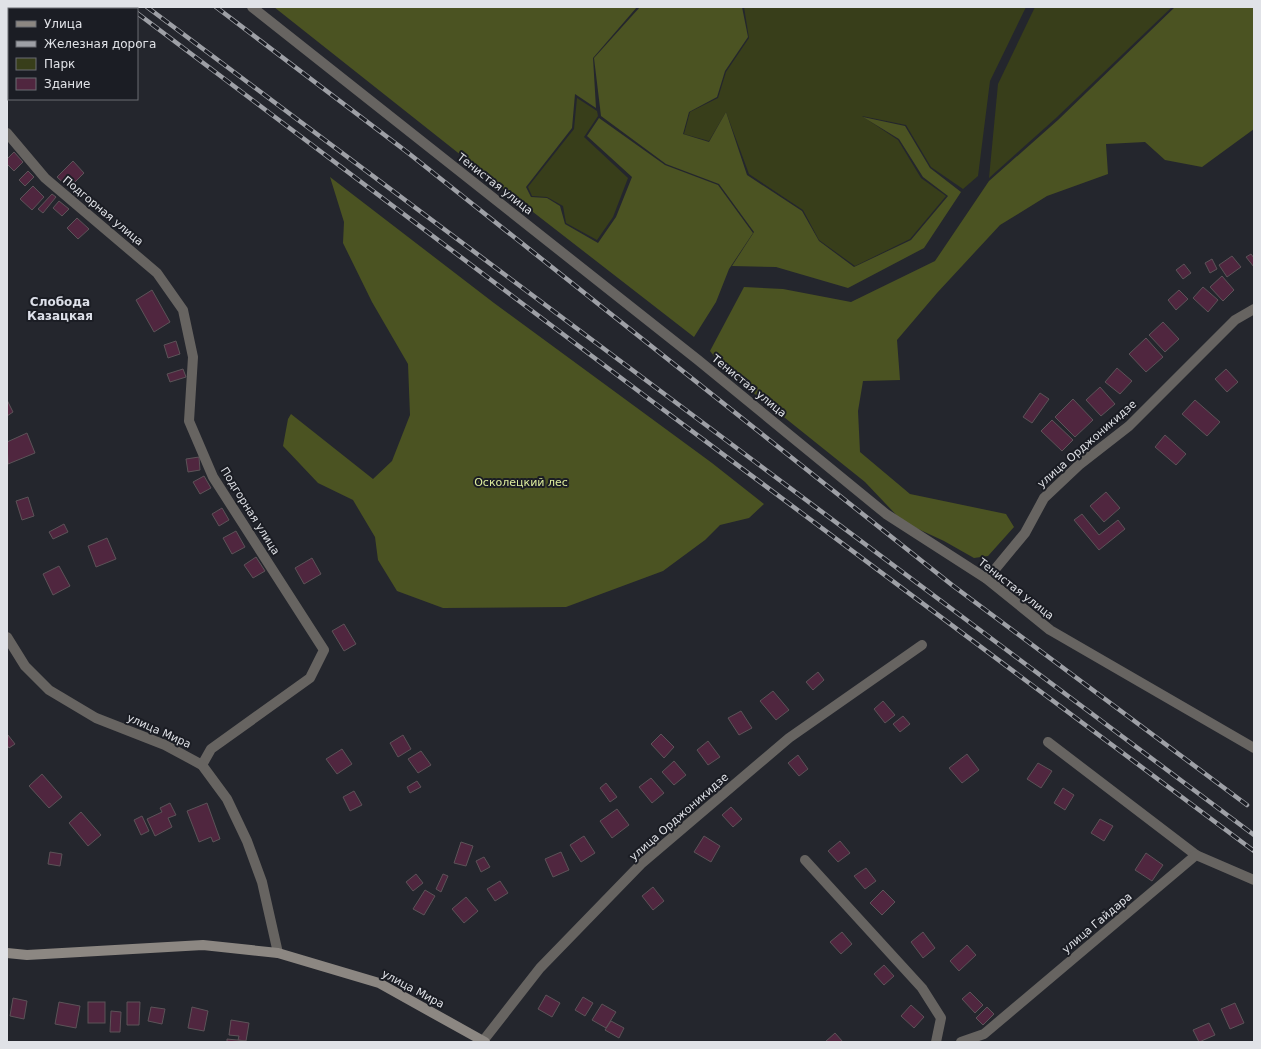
<svg xmlns="http://www.w3.org/2000/svg" width="1261" height="1049" font-family="'DejaVu Sans',sans-serif">
	<rect width="100%" height="100%" fill="#24262d"/>
	<g fill="#383e1a">
		<polygon points="744,7 1026,7 990,81 978,176 963,189 931,167 906,125 862,116 898,140 921,178 946,196 910,239 855,266 819,240 803,210 749,174 726,112 709,141 684,134 690,112 718,98 726,72 749,38"/>
		<polygon points="1035,7 1172,7 1056,118 989,178 998,84"/>
		<polygon points="577,98 597,111 598,116 584,137 628,178 613,217 597,240 566,223 563,206 547,197 532,196 528,187 574,129"/>
	</g>
	<g fill="#4b5322">
		<polygon points="274,7 637,7 593,58 596,108 575,94 572,128 526,187 531,197 547,198 560,206 565,224 598,243 616,217 632,177 587,136 599,118 665,165 718,185 753,233 729,269 716,302 694,337 524,205"/>
		<polygon points="640,7 742,7 748,37 725,71 717,97 689,112 683,134 709,142 726,112 747,175 802,211 819,241 854,267 911,240 948,196 923,177 899,139 863,117 905,126 930,168 961,192 924,248 848,288 776,267 732,266 754,232 719,184 666,164 601,116 594,58"/>
		<polygon points="1175,7 1254,7 1254,129 1202,167 1165,160 1145,142 1106,144 1108,174 1047,196 1000,225 937,293 897,340 900,380 863,381 858,411 860,452 910,494 1006,514 1014,527 988,556 974,558 944,541 903,522 865,482 725,370 710,351 744,287 783,289 851,302 935,261 989,181 1058,120"/>
		<polygon points="330,177 494,303 712,463 764,504 749,518 720,525 705,540 663,571 566,607 443,608 397,591 378,560 375,537 353,500 318,483 283,446 288,419 291,414 373,479 392,461 410,415 408,364 372,302 343,243 344,222"/>
	</g>
	<g fill="#50263f" stroke="#5c5358">
		<polygon points="14,152 23,162 14,171 7,164 7,159"/>
		<polygon points="73,161 84,173 69,188 57,177"/>
		<polygon points="28,171 34,177 25,186 19,180"/>
		<polygon points="33,186 44,197 32,210 20,199"/>
		<polygon points="52,194 56,197 43,213 38,209"/>
		<polygon points="59,201 69,209 62,216 53,208"/>
		<polygon points="77,218 89,229 78,239 67,228"/>
		<polygon points="1251,254 1254,258 1254,267 1246,257"/>
		<polygon points="1232,256 1241,267 1227,277 1219,265"/>
		<polygon points="1212,259 1217,269 1210,273 1205,263"/>
		<polygon points="1184,264 1191,273 1183,279 1176,270"/>
		<polygon points="1222,276 1234,290 1223,301 1210,287"/>
		<polygon points="1203,287 1218,300 1208,312 1193,298"/>
		<polygon points="152,290 170,322 154,332 136,300"/>
		<polygon points="1179,290 1188,299 1176,310 1168,300"/>
		<polygon points="1163,322 1179,339 1165,352 1149,335"/>
		<polygon points="1146,338 1163,357 1146,372 1129,354"/>
		<polygon points="176,341 180,354 168,358 164,345"/>
		<polygon points="1117,368 1132,381 1120,394 1105,382"/>
		<polygon points="183,369 186,377 170,382 167,374"/>
		<polygon points="1226,369 1238,382 1227,392 1215,379"/>
		<polygon points="1100,387 1115,404 1101,416 1086,400"/>
		<polygon points="1040,393 1049,399 1032,423 1023,417"/>
		<polygon points="1073,399 1093,420 1075,437 1055,417"/>
		<polygon points="7,400 13,412 7,416"/>
		<polygon points="1195,400 1220,422 1207,436 1182,414"/>
		<polygon points="1052,420 1073,440 1062,451 1041,431"/>
		<polygon points="27,433 35,453 8,464 7,442"/>
		<polygon points="1165,435 1186,454 1176,465 1155,447"/>
		<polygon points="199,457 200,470 188,472 186,459"/>
		<polygon points="204,476 211,488 200,494 193,482"/>
		<polygon points="1106,492 1120,508 1104,522 1090,506"/>
		<polygon points="28,497 34,516 22,520 16,501"/>
		<polygon points="222,508 229,520 219,526 212,514"/>
		<polygon points="1082,514 1099,535 1118,520 1125,529 1099,550 1074,520"/>
		<polygon points="64,524 68,532 53,539 49,532"/>
		<polygon points="236,531 245,547 232,554 223,538"/>
		<polygon points="107,538 116,559 96,567 88,546"/>
		<polygon points="256,557 265,571 253,578 244,565"/>
		<polygon points="312,558 321,574 304,584 295,568"/>
		<polygon points="59,566 70,586 53,595 43,574"/>
		<polygon points="344,624 356,644 344,651 332,631"/>
		<polygon points="818,672 824,680 813,690 806,682"/>
		<polygon points="773,691 789,710 776,720 760,701"/>
		<polygon points="883,701 895,715 885,723 874,709"/>
		<polygon points="741,711 752,728 739,735 728,718"/>
		<polygon points="903,716 910,724 900,732 893,724"/>
		<polygon points="661,734 674,747 664,758 651,744"/>
		<polygon points="8,735 15,744 9,748 7,745"/>
		<polygon points="403,735 411,749 398,757 390,743"/>
		<polygon points="708,741 720,757 708,765 697,750"/>
		<polygon points="342,749 352,764 337,774 326,759"/>
		<polygon points="421,751 431,765 418,773 408,759"/>
		<polygon points="967,754 979,770 962,783 949,768"/>
		<polygon points="798,755 808,769 799,776 788,763"/>
		<polygon points="674,761 686,775 674,785 662,772"/>
		<polygon points="1038,763 1052,771 1041,788 1027,779"/>
		<polygon points="42,774 62,797 49,808 29,786"/>
		<polygon points="651,778 664,793 652,803 639,787"/>
		<polygon points="417,781 421,787 410,793 407,787"/>
		<polygon points="606,783 617,797 610,802 600,788"/>
		<polygon points="1063,788 1074,795 1065,810 1054,803"/>
		<polygon points="354,791 362,805 350,811 343,797"/>
		<polygon points="170,803 176,815 168,818 172,827 155,836 147,819 162,812 160,808"/>
		<polygon points="207,803 220,839 213,842 211,837 199,842 187,811"/>
		<polygon points="731,807 742,819 733,827 722,815"/>
		<polygon points="617,809 629,825 612,838 600,821"/>
		<polygon points="81,812 101,835 88,846 69,823"/>
		<polygon points="142,816 149,831 141,835 134,820"/>
		<polygon points="1100,819 1113,826 1104,841 1091,833"/>
		<polygon points="584,836 595,853 581,862 570,845"/>
		<polygon points="704,836 720,846 711,862 694,852"/>
		<polygon points="840,841 850,853 838,862 828,851"/>
		<polygon points="461,842 473,846 466,866 454,863"/>
		<polygon points="50,852 62,854 60,866 48,864"/>
		<polygon points="561,852 569,870 553,877 545,859"/>
		<polygon points="1146,853 1163,865 1152,881 1135,870"/>
		<polygon points="484,857 490,867 481,872 476,861"/>
		<polygon points="866,868 876,881 865,889 854,876"/>
		<polygon points="416,874 423,883 413,891 406,882"/>
		<polygon points="443,874 448,876 441,892 436,889"/>
		<polygon points="500,881 508,893 495,901 487,889"/>
		<polygon points="653,887 664,901 653,910 642,896"/>
		<polygon points="425,890 435,896 424,915 413,909"/>
		<polygon points="883,890 895,902 882,915 870,903"/>
		<polygon points="466,897 478,911 464,923 452,909"/>
		<polygon points="842,932 852,944 841,954 830,942"/>
		<polygon points="923,932 935,948 923,958 911,942"/>
		<polygon points="967,945 976,955 959,971 950,961"/>
		<polygon points="884,965 894,976 884,985 874,974"/>
		<polygon points="970,992 983,1005 975,1013 962,999"/>
		<polygon points="546,995 560,1003 552,1017 538,1009"/>
		<polygon points="583,997 593,1003 585,1016 575,1010"/>
		<polygon points="13,998 27,1001 24,1019 10,1016"/>
		<polygon points="59,1002 80,1006 76,1028 55,1024"/>
		<rect x="88" y="1002" width="17" height="21"/>
		<polygon points="127,1002 140,1002 139,1025 127,1025"/>
		<polygon points="1235,1003 1244,1023 1230,1029 1221,1009"/>
		<polygon points="602,1004 616,1012 606,1028 592,1020"/>
		<polygon points="911,1005 924,1017 914,1028 901,1016"/>
		<polygon points="151,1007 165,1009 162,1024 148,1021"/>
		<polygon points="192,1007 208,1011 204,1031 188,1028"/>
		<polygon points="987,1007 994,1014 983,1025 976,1018"/>
		<polygon points="111,1011 121,1012 120,1032 110,1032"/>
		<polygon points="231,1020 249,1023 246,1041 238,1040 239,1036 229,1035"/>
		<polygon points="611,1021 624,1028 619,1038 605,1030"/>
		<polygon points="1209,1023 1215,1035 1199,1042 1193,1030"/>
		<polygon points="835,1033 843,1042 825,1042"/>
		<polygon points="227,1039 246,1041 246,1042 227,1042"/>
	</g>
	<g fill="none" stroke-linecap="round" stroke-linejoin="round">
		<g stroke="#676461" stroke-width="10">
			<polyline points="252,7 698,360 886,514 987,579 1050,630 1254,748"/>
			<polyline points="7,133 45,178 157,273 183,310 193,357 189,421 213,477 324,650 310,678 211,749 202,765"/>
			<polyline points="987,579 1025,533 1044,498 1079,465 1129,426 1235,320 1254,309"/>
			<polyline points="7,637 25,666 49,690 96,718 165,745 202,765 227,799 247,841 262,882 278,953"/>
			<polyline points="1048,742 1196,855"/>
			<polyline points="805,860 922,988 941,1018 936,1042"/>
			<polyline points="483,1041 540,968 641,864 789,738 922,645"/>
			<polyline points="961,1042 984,1034 1196,855 1254,880"/>
		</g>
		<polyline stroke="#8c8782" stroke-width="10" points="7,953 27,955 203,945 278,953 379,983 485,1042"/>
		<g stroke="#9ea0a6" stroke-width="4.5">
			<g id="rail">
				<polyline points="129,7 132,9"/>
				<polyline points="147,7 1254,835"/>
				<polyline points="216,7 407,152 952,585 1247,805"/>
				<polyline points="137,13 645,396 1254,851"/>
			</g>
		</g>
		<use href="#rail" stroke="#1b1d24" stroke-width="3" stroke-dasharray="9" stroke-linecap="butt"/>
	</g>
	<g text-anchor="middle" dominant-baseline="central" stroke-width="4" stroke-linejoin="round" paint-order="stroke">
		<g font-size="11" fill="#e0e2e7" stroke="#1b1d24">
			<text transform="translate(495 184) rotate(38)">Тенистая улица</text>
			<text transform="translate(103 211) rotate(40)">Подгорная улица</text>
			<text transform="translate(749 386) rotate(39)">Тенистая улица</text>
			<text transform="translate(1087 444) rotate(-41)">улица Орджоникидзе</text>
			<text transform="translate(250 511) rotate(58)">Подгорная улица</text>
			<text transform="translate(1016 589) rotate(38)">Тенистая улица</text>
			<text transform="translate(159 731) rotate(24)">улица Мира</text>
			<text transform="translate(679 817) rotate(-41)">улица Орджоникидзе</text>
			<text transform="translate(1097 923) rotate(-40)">улица Гайдара</text>
			<text transform="translate(413 989) rotate(28)">улица Мира</text>
		</g>
		<g font-size="11" fill="#dceb9d" stroke="#1b1d24">
			<text x="521" y="482">Осколецкий лес</text>
		</g>
		<g font-size="12" font-weight="bold" fill="#dde0e9" stroke="#1b1d24">
			<text x="60" y="302">Слобода<tspan x="60" dy="14">Казацкая</tspan></text>
		</g>
	</g>
	<rect width="1261" height="1049" fill="none" stroke="#e0e2e7" stroke-width="16"/>
	<rect x="8" y="8" width="130" height="92" fill="#1b1d24" stroke="#6a6c72"/>
	<rect x="16" y="21" width="20" height="6" fill="#8c8782" stroke="#6a6c72"/>
	<text x="44" y="28" font-size="12" fill="#e0e2e7">Улица</text>
	<rect x="16" y="41" width="20" height="6" fill="#9ea0a6" stroke="#6a6c72"/>
	<text x="44" y="48" font-size="12" fill="#e0e2e7">Железная дорога</text>
	<rect x="16" y="58" width="20" height="12" fill="#383e1a" stroke="#6a6c72"/>
	<text x="44" y="68" font-size="12" fill="#e0e2e7">Парк</text>
	<rect x="16" y="78" width="20" height="12" fill="#50263f" stroke="#6a6c72"/>
	<text x="44" y="88" font-size="12" fill="#e0e2e7">Здание</text>
</svg>
